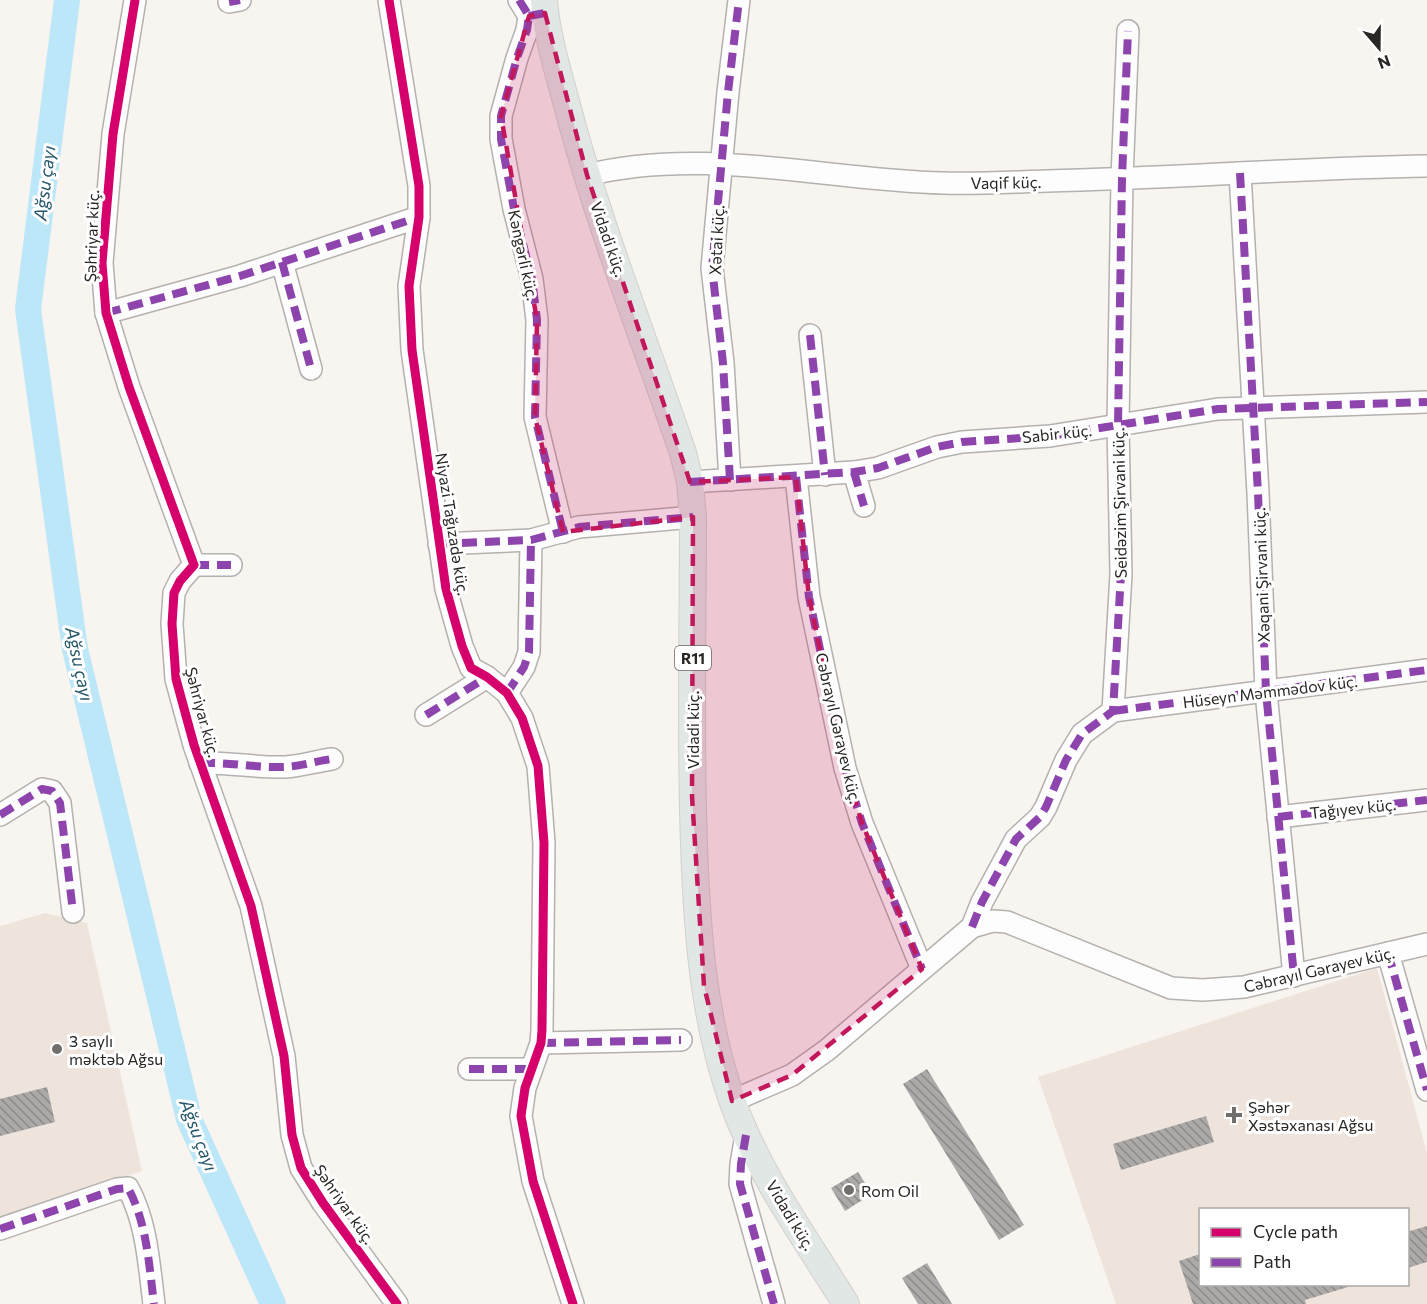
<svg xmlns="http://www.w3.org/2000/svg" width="1427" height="1304" font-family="Commissioner,sans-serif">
	<defs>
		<pattern id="building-back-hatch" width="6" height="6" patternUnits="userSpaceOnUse" patternTransform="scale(1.5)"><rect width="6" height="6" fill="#acaaa9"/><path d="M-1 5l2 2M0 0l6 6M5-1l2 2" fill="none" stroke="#8c8a89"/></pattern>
	</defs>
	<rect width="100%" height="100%" fill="#f8f4f0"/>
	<g fill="#eee4dc" fill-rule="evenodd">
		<polygon points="45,913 87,923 142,1171 0,1219 0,926"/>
		<path d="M 1377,968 L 1427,1153 L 1427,1304 L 1116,1304 L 1038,1077 ZM 1200,1210 L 1408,1210 L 1408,1284 L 1200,1284 Z"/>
	</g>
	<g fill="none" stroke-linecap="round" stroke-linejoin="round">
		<polyline stroke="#bce7f9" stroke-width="26" points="67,0 28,309 75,649 189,1119 273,1304"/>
	</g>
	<g fill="url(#building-back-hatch)">
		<polygon points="927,1069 1024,1225 999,1240 903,1084"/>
		<polygon points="47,1087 55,1122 0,1136 0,1099"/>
		<polygon points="1206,1116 1214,1142 1121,1170 1113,1144"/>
		<polygon points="858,1172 872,1194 845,1211 831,1188"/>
		<polygon points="1427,1226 1427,1262 1407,1268 1407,1232"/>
		<polygon points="1200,1254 1200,1284 1347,1284 1348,1287 1305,1300 1306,1304 1193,1304 1179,1261"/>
		<polygon points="927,1263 952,1304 918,1304 902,1278"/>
	</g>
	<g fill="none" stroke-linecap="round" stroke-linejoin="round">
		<g stroke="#b4b1ae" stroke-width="24">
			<g id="minor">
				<polyline points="135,0 113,134 102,263 106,313 129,387 194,565 180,581 174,593 172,624 176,679 194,745 251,906 284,1056 292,1135 301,1168 323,1203 397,1304"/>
				<polyline points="389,0 419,186 419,217 409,286 412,350 446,589 462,646 471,668 487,677 507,693 522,718 538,766 544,843 542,1030 541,1043 525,1088 521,1116 533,1181 573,1304"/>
				<polyline points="519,0 529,16 527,30 517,58 501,116 501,139 514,209 532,279 537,320 535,417 563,532"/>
				<polyline points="229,2 240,0"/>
				<polyline points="1240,173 1258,493 1266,692 1294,976"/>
				<path d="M 587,175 C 703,146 825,180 943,183 C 977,184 1012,182 1047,181 C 1174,178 1300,168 1427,166"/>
				<polyline points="282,262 311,369"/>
				<polyline points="106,313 240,276 419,217"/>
				<polyline points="810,335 825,475"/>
				<polyline points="854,472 864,506"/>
				<polyline points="796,477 809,597 845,768 862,823 922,969"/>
				<polyline points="730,480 723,363 712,268 728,92 739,0"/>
				<polyline points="690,482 854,472 878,468 937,447 962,442 1050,436 1218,409 1427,402"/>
				<polyline points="439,544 531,540 579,527 693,517"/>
				<polyline points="194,565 231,565"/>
				<polyline points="507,693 524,667 529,652 531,540"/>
				<polyline points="1113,711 1427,670"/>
				<polyline points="426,715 487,677"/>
				<path d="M 200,763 C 229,762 257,768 285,767 C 301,766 317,761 332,759"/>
				<polyline points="0,815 42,789 52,791 60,803 73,912"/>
				<polyline points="1278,817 1427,800"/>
				<polyline points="972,927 982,902 1016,839 1040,817 1046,807 1066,760 1082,734 1113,711 1121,574 1118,425 1122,178 1128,31"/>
				<polyline points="1388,953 1427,1090"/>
				<polyline points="541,1043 681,1040"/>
				<polyline points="469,1069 531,1069"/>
				<polyline points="732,1101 792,1075 827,1050 972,927 993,921 1007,922 1171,988 1203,990 1244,987 1427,944"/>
				<polyline points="746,1135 741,1164 740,1184 774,1304"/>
				<path d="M 0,1229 L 117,1189 L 128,1188 C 147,1223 149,1265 154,1304"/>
			</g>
		</g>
		<g stroke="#d2d0cd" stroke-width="28">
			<path id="major" d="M 544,0 C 547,40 561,81 571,120 C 602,233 645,342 683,453 L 690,482 L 693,517 C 693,626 690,735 694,844 C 697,931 703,1019 733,1103 C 759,1175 806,1239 846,1304"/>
		</g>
		<use href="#minor" stroke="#fefdfd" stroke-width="21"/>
		<use href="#major" stroke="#e0e7e4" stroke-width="26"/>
		<g stroke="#8e44ad" stroke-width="8" stroke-dasharray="15 8" stroke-linecap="butt">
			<polyline points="519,0 529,16 527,30 517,58 501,116 501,139 514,209 532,279 537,320 535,417 563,532"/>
			<polyline points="229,2 240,0"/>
			<polyline points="529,16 545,13"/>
			<polyline points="1240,173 1258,493 1266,692 1294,976"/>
			<polyline points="282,262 311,369"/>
			<polyline points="106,313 240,276 419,217"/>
			<polyline points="810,335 825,475"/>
			<polyline points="854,472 864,506"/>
			<polyline points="796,477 809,597 845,768 862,823 922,969"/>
			<polyline points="730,480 723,363 712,268 728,92 739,0"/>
			<polyline points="690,482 854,472 878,468 937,447 962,442 1050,436 1218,409 1427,402"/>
			<polyline points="439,544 531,540 579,527 693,517"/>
			<polyline points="194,565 231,565"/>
			<polyline points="507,693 524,667 529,652 531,540"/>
			<polyline points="1113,711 1427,670"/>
			<polyline points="426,715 487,677"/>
			<path d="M 200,763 C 229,762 257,768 285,767 C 301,766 317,761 332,759"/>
			<polyline points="0,815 42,789 52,791 60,803 73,912"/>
			<polyline points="1278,817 1427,800"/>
			<polyline points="972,927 982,902 1016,839 1040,817 1046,807 1066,760 1082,734 1113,711 1121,574 1118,425 1122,178 1128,31"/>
			<polyline points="1388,953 1427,1090"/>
			<polyline points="541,1043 681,1040"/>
			<polyline points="469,1069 531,1069"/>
			<polyline points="746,1135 741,1164 740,1184 774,1304"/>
			<path d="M 0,1229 L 117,1189 L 128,1188 C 147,1223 149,1265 154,1304"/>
		</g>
		<g stroke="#fff" stroke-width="13">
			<g id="cycleway">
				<polyline points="135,0 113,134 102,263 106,313 129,387 194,565 180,581 174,593 172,624 176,679 194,745 251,906 284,1056 292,1135 301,1168 323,1203 397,1304"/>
				<polyline points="389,0 419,186 419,217 409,286 412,350 446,589 462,646 471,668 487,677 507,693 522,718 538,766 544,843 542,1030 541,1043 525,1088 521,1116 533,1181 573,1304"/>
			</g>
		</g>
		<use href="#cycleway" stroke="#d6006c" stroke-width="9"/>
	</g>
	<path fill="#c2185b" fill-opacity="0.2" stroke="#c2185b" stroke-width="4.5" stroke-dasharray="12 8" stroke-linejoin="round" d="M 545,13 L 587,175 L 690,482 L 796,477 L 809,597 L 845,768 L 862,823 L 922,969 L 792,1075 L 732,1101 L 704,986 L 692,796 L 693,517 L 563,532 L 535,417 L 537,320 L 501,116 L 529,16 Z"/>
	<g fill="#716e6b" stroke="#fff" stroke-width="2">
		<circle cx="57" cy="1049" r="6"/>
		<path d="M1231 1106h6v6h6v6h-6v6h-6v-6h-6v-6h6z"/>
		<circle cx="849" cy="1190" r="6"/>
	</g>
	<g text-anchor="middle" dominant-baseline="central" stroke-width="6" stroke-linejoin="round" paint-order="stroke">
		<rect fill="#fff" stroke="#696765" stroke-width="1.5" x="675" y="646" width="36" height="24" rx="4.5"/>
		<g font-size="15" font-weight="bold" fill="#292623">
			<text x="693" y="658">R11</text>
		</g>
		<g font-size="16" fill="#292623" stroke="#fff">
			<text transform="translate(1006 182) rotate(-1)">Vaqif küç.</text>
			<text transform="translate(91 236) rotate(-88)">Şəhriyar küç.</text>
			<text transform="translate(609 239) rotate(71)">Vidadi küç.</text>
			<text transform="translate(716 240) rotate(-87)">Xətai küç.</text>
			<text transform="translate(524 255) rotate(78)">Kəngərli küç.</text>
			<text transform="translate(1057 433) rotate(-6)">Sabir küç.</text>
			<text transform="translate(1119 503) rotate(-91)">Seidəzim Şirvani küç.</text>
			<text transform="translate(453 524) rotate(81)">Niyazi Tağızadə küç.</text>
			<text transform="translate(1261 575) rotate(-92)">Xəqani Şirvani küç.</text>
			<text transform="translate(1270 691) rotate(-7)">Hüseyn Məmmədov küç.</text>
			<text transform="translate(203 712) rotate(75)">Şəhriyar küç.</text>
			<text transform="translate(839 728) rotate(77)">Cəbrayıl Gərayev küç.</text>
			<text transform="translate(692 730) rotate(-90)">Vidadi küç.</text>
			<text transform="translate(1353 808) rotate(-6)">Tağıyev küç.</text>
			<text transform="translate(1319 969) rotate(-13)">Cəbrayıl Gərayev küç.</text>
			<text transform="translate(345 1204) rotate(55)">Şəhriyar küç.</text>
			<text transform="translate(791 1215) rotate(59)">Vidadi küç.</text>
		</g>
		<g font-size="16" fill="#292623" stroke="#fff" text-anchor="start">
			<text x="69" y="1040">3 saylı<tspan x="69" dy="18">məktəb Ağsu</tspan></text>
			<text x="1248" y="1106">Şəhər<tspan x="1248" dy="18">Xəstəxanası Ağsu</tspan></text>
			<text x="861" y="1190">Rom Oil</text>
		</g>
		<g font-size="18" font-style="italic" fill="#24576a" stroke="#fff">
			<text transform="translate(44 183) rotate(-83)">Ağsu çayı</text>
			<text transform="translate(80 664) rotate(78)">Ağsu çayı</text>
			<text transform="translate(199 1135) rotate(69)">Ağsu çayı</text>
		</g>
	</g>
	<rect x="1199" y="1208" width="210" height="78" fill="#ffffff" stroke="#a9a8a7" stroke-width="1.5"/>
	<rect x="1211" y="1228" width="30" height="9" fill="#d6006c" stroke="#a9a8a7" stroke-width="1.5"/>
	<text x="1253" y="1238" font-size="18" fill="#292623">Cycle path</text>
	<rect x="1211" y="1258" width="30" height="9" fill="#8e44ad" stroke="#a9a8a7" stroke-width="1.5"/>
	<text x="1253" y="1268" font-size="18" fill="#292623">Path</text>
	<g transform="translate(1379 48) rotate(160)" stroke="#ffffff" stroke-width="4.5" paint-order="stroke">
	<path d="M0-4.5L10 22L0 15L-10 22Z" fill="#292623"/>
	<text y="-9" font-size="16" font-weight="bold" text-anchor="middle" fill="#292623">N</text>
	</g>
</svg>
